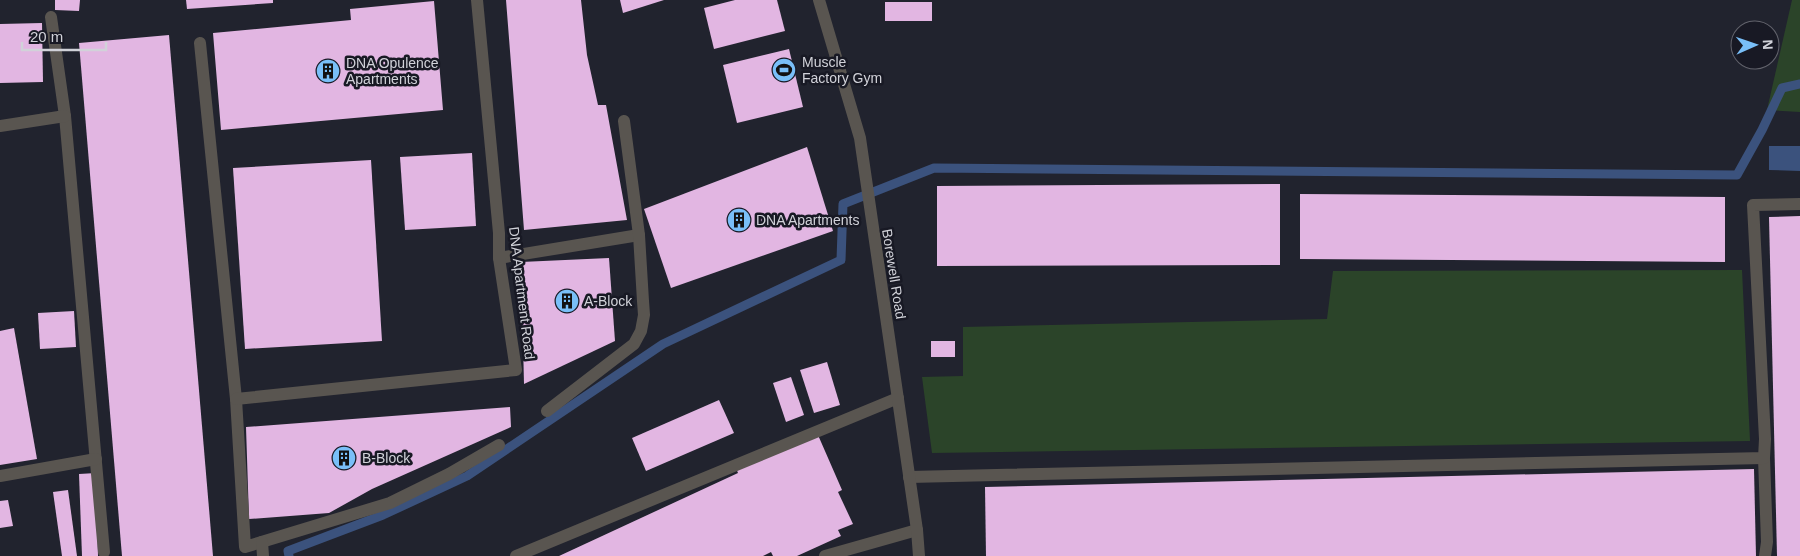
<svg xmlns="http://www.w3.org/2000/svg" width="1800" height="556" font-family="Arial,sans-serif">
	<rect width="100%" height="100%" fill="#21232e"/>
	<g fill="#2b4429">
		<polygon points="1792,0 1800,0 1800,112 1767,110"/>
		<polygon points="1742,270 1750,441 932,453 922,377 963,376 963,327 1327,319 1333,271"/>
	</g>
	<polygon fill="#3b527d" points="1769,146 1800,146 1800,171 1769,170"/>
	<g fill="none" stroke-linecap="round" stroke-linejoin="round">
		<polyline stroke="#3b527d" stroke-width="9" points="289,556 288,551 383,515 467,476 663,344 841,260 843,204 934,168 1737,175 1762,130 1782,88 1800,84"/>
	</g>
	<g fill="#e2b6e2">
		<polygon points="55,0 80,0 79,11 55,10"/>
		<polygon points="186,0 273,0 273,3 187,9"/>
		<polygon points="506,0 581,0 587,55 598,105 606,105 627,220 524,230"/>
		<polygon points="620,0 664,0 623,13"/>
		<polygon points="735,0 777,0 785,31 714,49 704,8"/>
		<polygon points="434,1 443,110 221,130 213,33 351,20 350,9"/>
		<rect x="885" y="2" width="47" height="19"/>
		<polygon points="42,23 43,82 0,83 0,24"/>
		<polygon points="169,35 213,556 122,556 79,43"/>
		<polygon points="789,49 803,107 737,123 723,65"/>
		<polygon points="807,147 833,231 671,288 644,209"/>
		<polygon points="472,153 476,226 405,230 400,157"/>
		<polygon points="371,160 382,341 245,349 233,168"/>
		<polygon points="1280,184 1280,265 937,266 937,186"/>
		<polygon points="1300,194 1725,197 1725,262 1300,259"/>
		<polygon points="1800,216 1800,556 1777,556 1769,217"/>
		<polygon points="609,258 615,341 524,384 521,262"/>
		<polygon points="74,311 76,347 40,349 38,313"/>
		<polygon points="14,328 37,459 0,465 0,331"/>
		<rect x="931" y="341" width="24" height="16"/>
		<polygon points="827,362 840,405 814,413 800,370"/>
		<polygon points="791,377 804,415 786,422 773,383"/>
		<polygon points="719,400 734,433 646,471 632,438"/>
		<polygon points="510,407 511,427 372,489 329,513 249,519 246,427"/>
		<polygon points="818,435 842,490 838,492 853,524 838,530 841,536 797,556 773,556 771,552 763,556 559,556 738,473 735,466"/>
		<polygon points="1754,469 1756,556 986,556 985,487"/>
		<polygon points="96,473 98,556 82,556 79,474"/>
		<polygon points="68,490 77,556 62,556 53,492"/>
		<polygon points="8,500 13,526 0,528 0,501"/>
	</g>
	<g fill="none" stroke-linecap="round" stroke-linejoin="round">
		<g stroke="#595550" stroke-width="12">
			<polyline points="51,17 65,116 104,552"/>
			<polyline points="200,43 236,399 245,547 390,503 449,474 499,445"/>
			<polyline points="0,126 65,116"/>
			<polyline points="499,258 639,235"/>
			<polyline points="236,399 516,370 499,258 499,233 477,0"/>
			<polyline points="547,411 634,344 641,331 644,315 643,301 639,235 624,121"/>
			<polyline points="1764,458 1767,542 1765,556"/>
			<polyline points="0,476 96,459"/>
			<polyline points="909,477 1764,458 1765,439 1753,205 1800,204"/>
			<polyline points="262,542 263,556"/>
			<polyline points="516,556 898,398"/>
			<polyline points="825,556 917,530"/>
		</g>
		<polyline stroke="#595550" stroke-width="12" points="819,0 860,138 917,530 919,556"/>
	</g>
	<defs>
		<g id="stadium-disc" transform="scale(1.25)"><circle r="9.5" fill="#79bff8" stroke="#181924"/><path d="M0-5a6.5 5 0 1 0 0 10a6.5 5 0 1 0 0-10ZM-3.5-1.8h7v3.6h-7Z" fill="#111"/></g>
		<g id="building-disc" transform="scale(1.25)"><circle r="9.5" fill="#79bff8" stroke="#181924"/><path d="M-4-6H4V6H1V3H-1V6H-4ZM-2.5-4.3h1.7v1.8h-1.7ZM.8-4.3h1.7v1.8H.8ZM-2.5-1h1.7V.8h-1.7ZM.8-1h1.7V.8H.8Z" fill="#111"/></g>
	</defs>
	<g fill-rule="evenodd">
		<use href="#stadium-disc" x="784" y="70"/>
		<use href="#building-disc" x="328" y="71"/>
		<use href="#building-disc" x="739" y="220"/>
		<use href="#building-disc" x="567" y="301"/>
		<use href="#building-disc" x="344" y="458"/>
	</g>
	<g text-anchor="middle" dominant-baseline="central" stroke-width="5" stroke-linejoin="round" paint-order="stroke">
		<g font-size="14" fill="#d1d2d9" stroke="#181924" text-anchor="start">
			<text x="802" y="62">Muscle<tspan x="802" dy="16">Factory Gym</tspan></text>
			<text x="346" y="63">DNA Opulence<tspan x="346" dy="16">Apartments</tspan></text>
			<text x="756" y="220">DNA Apartments</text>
			<text x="584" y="301">A-Block</text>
			<text x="362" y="458">B-Block</text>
		</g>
		<g font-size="14" fill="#d1d2d9" stroke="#181924">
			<text transform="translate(894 274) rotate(81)">Borewell Road</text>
			<text transform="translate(522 293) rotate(83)">DNA Apartment Road</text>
		</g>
	</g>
	<g transform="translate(1755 45) rotate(88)"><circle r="24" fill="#181924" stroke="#62636c"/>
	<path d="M0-4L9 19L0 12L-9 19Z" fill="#79bff8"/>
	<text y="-8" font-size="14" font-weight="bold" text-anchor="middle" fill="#d1d2d9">N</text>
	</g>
	<path d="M22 42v8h84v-8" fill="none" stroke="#d1d2d9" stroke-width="2.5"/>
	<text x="30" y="42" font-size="15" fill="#d1d2d9" stroke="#181924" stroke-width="4" paint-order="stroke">20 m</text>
</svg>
